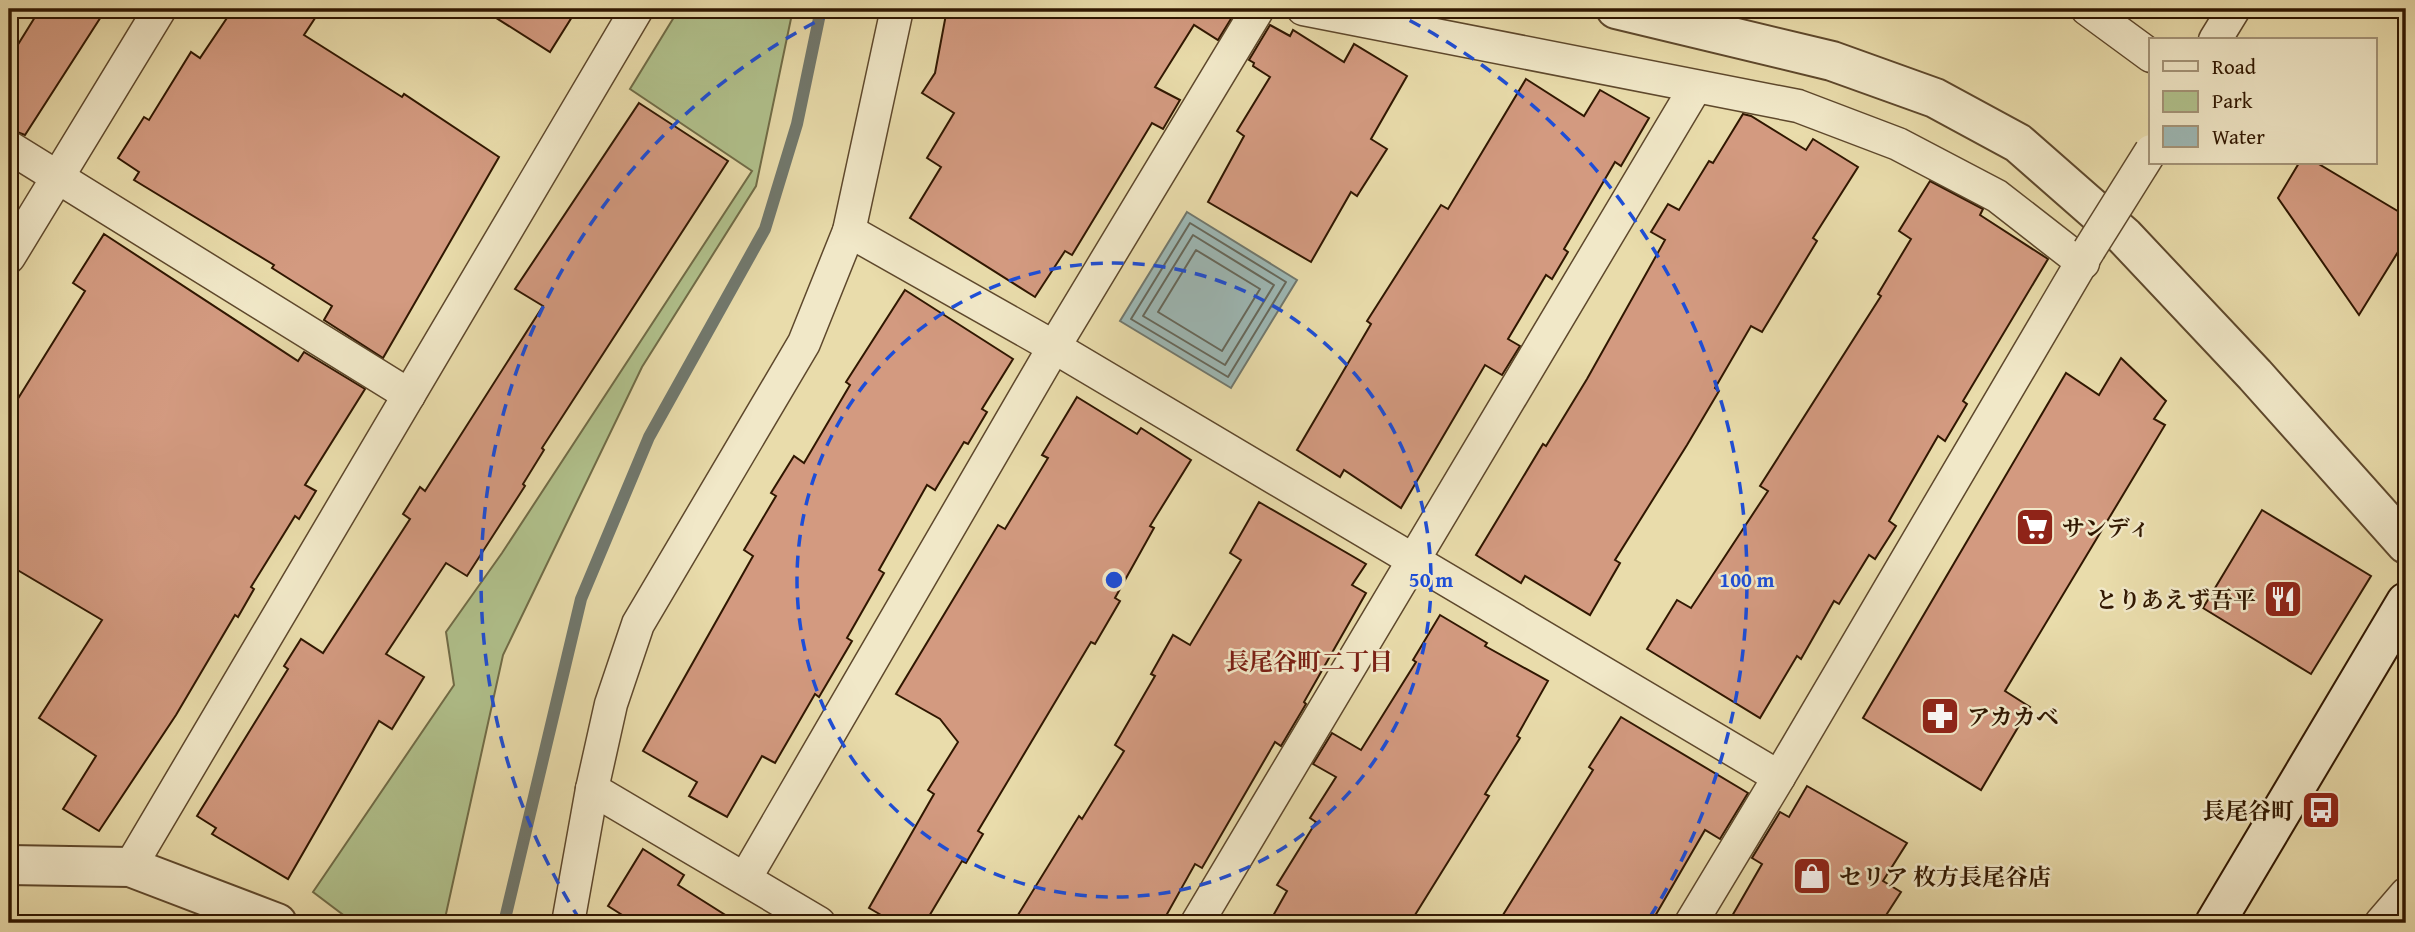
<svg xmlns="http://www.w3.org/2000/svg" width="2415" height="932" font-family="'Gentium Book Plus','Noto Serif JP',serif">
	<rect width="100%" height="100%" fill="#e9dcab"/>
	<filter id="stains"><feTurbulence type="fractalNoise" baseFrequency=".00286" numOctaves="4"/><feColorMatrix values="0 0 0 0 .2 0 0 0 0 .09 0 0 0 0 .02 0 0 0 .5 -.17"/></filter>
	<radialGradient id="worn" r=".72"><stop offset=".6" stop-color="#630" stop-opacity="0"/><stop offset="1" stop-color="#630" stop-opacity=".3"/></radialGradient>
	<polygon fill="#b1c28d" stroke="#706c47" stroke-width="2" points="679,9 793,9 756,186 642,367 503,655 444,923 354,923 313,892 454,685 446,632 502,553 752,171 630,89"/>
	<polygon fill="#9db8b5" stroke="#71786d" stroke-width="2" points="1187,212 1297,280 1231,388 1120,321"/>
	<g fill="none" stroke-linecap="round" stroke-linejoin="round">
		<g stroke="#66685b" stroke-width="2">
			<polygon points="1190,223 1286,282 1228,377 1131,319"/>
			<polygon points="1193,235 1274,285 1225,365 1143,316"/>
			<polygon points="1196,250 1260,289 1222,351 1158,312"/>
		</g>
		<polyline stroke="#71786d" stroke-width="12" points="504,923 581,599 649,437 765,229 797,124 821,9"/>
	</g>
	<g fill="#d39a80" stroke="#301701" stroke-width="2">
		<polygon points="40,9 106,9 25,135 9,129 9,59"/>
		<polygon points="233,9 321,9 304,35 402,97 404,94 499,157 383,358 324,320 332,306 272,268 274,265 134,180 139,172 118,158 144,117 149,120 191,52 200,58"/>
		<polygon points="482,9 577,9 550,52"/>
		<polygon points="947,9 1237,9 1218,40 1194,25 1155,87 1180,100 1163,129 1152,123 1072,255 1065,251 1035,297 910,218 941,167 927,158 954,113 922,93 935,73"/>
		<polygon points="1270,25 1290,36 1293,30 1344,62 1354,44 1407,76 1371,139 1387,149 1357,196 1351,192 1311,262 1208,202 1244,136 1237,131 1270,77 1253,66 1254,63 1249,60"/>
		<polygon points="1526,79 1584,116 1600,90 1649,118 1621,166 1615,162 1564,249 1568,252 1552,279 1546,275 1508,339 1520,346 1502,375 1485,365 1401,508 1344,470 1340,477 1297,450 1371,324 1367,321 1441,205 1448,209"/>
		<polygon points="639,103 728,161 542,448 544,450 523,484 525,486 467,576 446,563 386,654 424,677 392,729 379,721 288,879 212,834 216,828 197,816 288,669 284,666 301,639 323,653 410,519 403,514 420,487 425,491 543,306 515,289"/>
		<polygon points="1743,114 1751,116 1806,150 1813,139 1858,167 1813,238 1817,241 1762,332 1751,326 1715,388 1719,391 1687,445 1615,560 1620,563 1590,615 1525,576 1521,583 1476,555 1543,444 1546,446 1587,379 1665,240 1651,232 1668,204 1679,210 1709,161 1713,163"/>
		<polygon points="2299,163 2317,163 2406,216 2406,239 2359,315 2278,198"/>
		<polygon points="1930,181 1983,209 1980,215 2048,259 1963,401 1967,404 1945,441 1938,436 1889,521 1896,526 1875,559 1869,555 1839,604 1834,601 1801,659 1797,656 1760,718 1647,649 1677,600 1691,608 1768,491 1760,486 1881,296 1878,294 1911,239 1899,231"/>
		<polygon points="104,234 298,361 304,352 365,389 305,485 316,491 299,519 295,516 251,587 254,589 238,617 235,615 176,715 99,831 63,809 96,756 39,718 102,620 9,565 9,413 85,291 73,283"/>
		<polygon points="905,290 1013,359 982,409 987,412 968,444 964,442 935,490 927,485 879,570 884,573 847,638 852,641 819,697 815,694 775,763 762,756 727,817 689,796 697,782 643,751 753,556 744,550 776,496 771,493 794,456 804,463 850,385 846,382"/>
		<polygon points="2121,358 2166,401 2154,419 2165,425 2005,691 2030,707 1981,790 1863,718 2066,373 2099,395"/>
		<polygon points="1077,397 1137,434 1141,428 1191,460 1150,526 1154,528 1115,598 1120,601 1095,644 1091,642 978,831 983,834 966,863 962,861 925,923 895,923 869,908 934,794 928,790 958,742 940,719 896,694 998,525 1005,529 1048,458 1042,455"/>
		<polygon points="1259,502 1366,564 1352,585 1366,593 1304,702 1306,704 1281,746 1275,742 1202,868 1195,864 1162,923 1013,923 1079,816 1082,819 1124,751 1115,745 1155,676 1151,674 1173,635 1190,645 1241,560 1230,553"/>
		<polygon points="2262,510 2371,576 2311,674 2203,608"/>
		<polygon points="1440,615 1487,643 1485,646 1548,681 1517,736 1520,738 1485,794 1489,796 1410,923 1269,923 1287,891 1277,885 1316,822 1310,818 1336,777 1313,764 1332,733 1361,750 1416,662 1413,660"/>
		<polygon points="1621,717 1748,793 1720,839 1705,830 1651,923 1498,923 1593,770 1589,767"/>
		<polygon points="1807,786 1907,843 1883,881 1901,892 1881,923 1728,923 1762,864 1752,858 1780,812 1789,817"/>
		<polygon points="643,849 684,875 678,885 738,923 635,923 608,906"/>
	</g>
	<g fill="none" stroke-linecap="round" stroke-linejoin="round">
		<g stroke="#5e482c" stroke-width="35">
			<g id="minor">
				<polyline points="1303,9 1798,106 1898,144 1997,196 2083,263"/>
				<polyline points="2087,9 2151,56"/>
				<polyline points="2215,40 2234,9"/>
				<polyline points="9,147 409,395"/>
				<polyline points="849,231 1054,347 1779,777 1691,923"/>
				<polyline points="9,257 160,9"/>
				<polyline points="1779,777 2089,250"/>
				<polyline points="592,789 819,923"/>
				<polyline points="130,867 637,9"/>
				<polyline points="746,877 1054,347 1258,9"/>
				<polyline points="568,923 592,789 611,704 638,624 804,343 849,231 897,9"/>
				<polyline points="1197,923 1695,88"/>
				<polyline points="2381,923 2406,894"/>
			</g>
		</g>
		<g stroke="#5e482c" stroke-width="42">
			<g id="tertiary">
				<polyline points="1616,9 1832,61 1935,98 2018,143 2124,236 2255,375 2406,544"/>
				<polyline points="9,865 130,867 277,923"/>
			</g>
		</g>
		<g stroke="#301701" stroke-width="42">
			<polyline id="secondary" points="2215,923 2406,602"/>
		</g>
		<use href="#minor" stroke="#f1e8c8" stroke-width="32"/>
		<use href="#tertiary" stroke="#f1e8c8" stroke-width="38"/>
		<use href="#secondary" stroke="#f1e8c8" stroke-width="38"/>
		<g stroke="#5e482c" stroke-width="35" stroke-linecap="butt">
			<polyline id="minor-bridge" points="2089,250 2151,151"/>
		</g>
		<use href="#minor-bridge" stroke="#f1e8c8" stroke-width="32"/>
	</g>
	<g fill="none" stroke="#1d4ed8" stroke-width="3.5" stroke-dasharray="12 9">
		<circle cx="1114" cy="580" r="317"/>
		<path d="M580 920A633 633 0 0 1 837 11M1391 11A633 633 0 0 1 1648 920"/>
	</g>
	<defs>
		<g id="supermarket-square" transform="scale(2.0125)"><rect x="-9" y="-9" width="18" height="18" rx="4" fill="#8f2418" stroke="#f1e8c8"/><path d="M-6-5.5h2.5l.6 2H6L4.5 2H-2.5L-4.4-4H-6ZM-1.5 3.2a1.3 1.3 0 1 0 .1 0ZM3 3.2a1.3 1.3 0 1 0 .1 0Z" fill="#fff"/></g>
		<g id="restaurant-square" transform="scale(2.0125)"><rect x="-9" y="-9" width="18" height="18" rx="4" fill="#8f2418" stroke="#f1e8c8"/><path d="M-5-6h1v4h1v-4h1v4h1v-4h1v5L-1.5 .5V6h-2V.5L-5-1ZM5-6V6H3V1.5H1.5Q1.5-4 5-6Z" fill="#fff"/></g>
		<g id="pharmacy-square" transform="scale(2.0125)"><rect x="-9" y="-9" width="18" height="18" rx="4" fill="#8f2418" stroke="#f1e8c8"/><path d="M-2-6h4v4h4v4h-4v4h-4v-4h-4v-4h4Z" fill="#fff"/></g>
		<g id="bus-square" transform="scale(2.0125)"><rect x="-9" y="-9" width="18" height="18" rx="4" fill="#8f2418" stroke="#f1e8c8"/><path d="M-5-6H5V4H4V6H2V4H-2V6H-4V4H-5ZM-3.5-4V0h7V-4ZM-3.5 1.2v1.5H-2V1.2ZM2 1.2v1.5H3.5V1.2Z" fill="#fff"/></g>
		<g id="shop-square" transform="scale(2.0125)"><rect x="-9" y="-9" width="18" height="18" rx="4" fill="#8f2418" stroke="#f1e8c8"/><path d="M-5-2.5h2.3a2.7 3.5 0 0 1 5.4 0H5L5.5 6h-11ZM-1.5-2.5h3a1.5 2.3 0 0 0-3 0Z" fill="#fff"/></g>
	</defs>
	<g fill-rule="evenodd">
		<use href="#supermarket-square" x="2035" y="527"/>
		<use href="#restaurant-square" x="2283" y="599"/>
		<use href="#pharmacy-square" x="1940" y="716"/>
		<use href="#bus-square" x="2321" y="810"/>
		<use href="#shop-square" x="1812" y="876"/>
	</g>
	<g text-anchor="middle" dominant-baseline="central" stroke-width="5" stroke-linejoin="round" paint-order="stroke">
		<g font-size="23" font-weight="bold" fill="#301701" stroke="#f1e8c8" text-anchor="start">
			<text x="2062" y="527">サンディ</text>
			<text x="2256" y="599" text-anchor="end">とりあえず吾平</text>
			<text x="1967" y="716">アカカベ</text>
			<text x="2294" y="810" text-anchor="end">長尾谷町</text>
			<text x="1839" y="876">セリア 枚方長尾谷店</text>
		</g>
		<g font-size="24" font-weight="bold" fill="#7a1f14" stroke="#f1e8c8">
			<text x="1309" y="661">長尾谷町二丁目</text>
		</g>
	</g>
	<circle cx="1114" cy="580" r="10" fill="#1d4ed8" stroke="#f1e8c8" stroke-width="3.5"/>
	<g font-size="21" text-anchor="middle" font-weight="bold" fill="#1d4ed8" stroke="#f1e8c8" stroke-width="5" stroke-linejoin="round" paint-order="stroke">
		<text x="1431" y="587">50 m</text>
		<text x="1747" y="587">100 m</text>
	</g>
	<rect width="2415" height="932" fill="none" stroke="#e9dcab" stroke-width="35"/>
	<rect x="10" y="10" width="2394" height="911" fill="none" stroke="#301701" stroke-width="3.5"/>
	<rect x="18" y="18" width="2380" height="897" fill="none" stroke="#301701" stroke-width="2"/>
	<rect x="2149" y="38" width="228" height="126" fill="#f1e8c8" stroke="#a49478" stroke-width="2"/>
	<rect x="2163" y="61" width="35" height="10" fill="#f1e8c8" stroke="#a49478" stroke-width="2"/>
	<text x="2212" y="74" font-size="21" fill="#301701">Road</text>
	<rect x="2163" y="91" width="35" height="21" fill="#b1c28d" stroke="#a49478" stroke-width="2"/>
	<text x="2212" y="108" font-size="21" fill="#301701">Park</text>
	<rect x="2163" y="126" width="35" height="21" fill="#9db8b5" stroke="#a49478" stroke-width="2"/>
	<text x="2212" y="144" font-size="21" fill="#301701">Water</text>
	<rect width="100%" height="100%" filter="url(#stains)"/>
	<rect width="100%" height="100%" fill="url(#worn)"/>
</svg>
